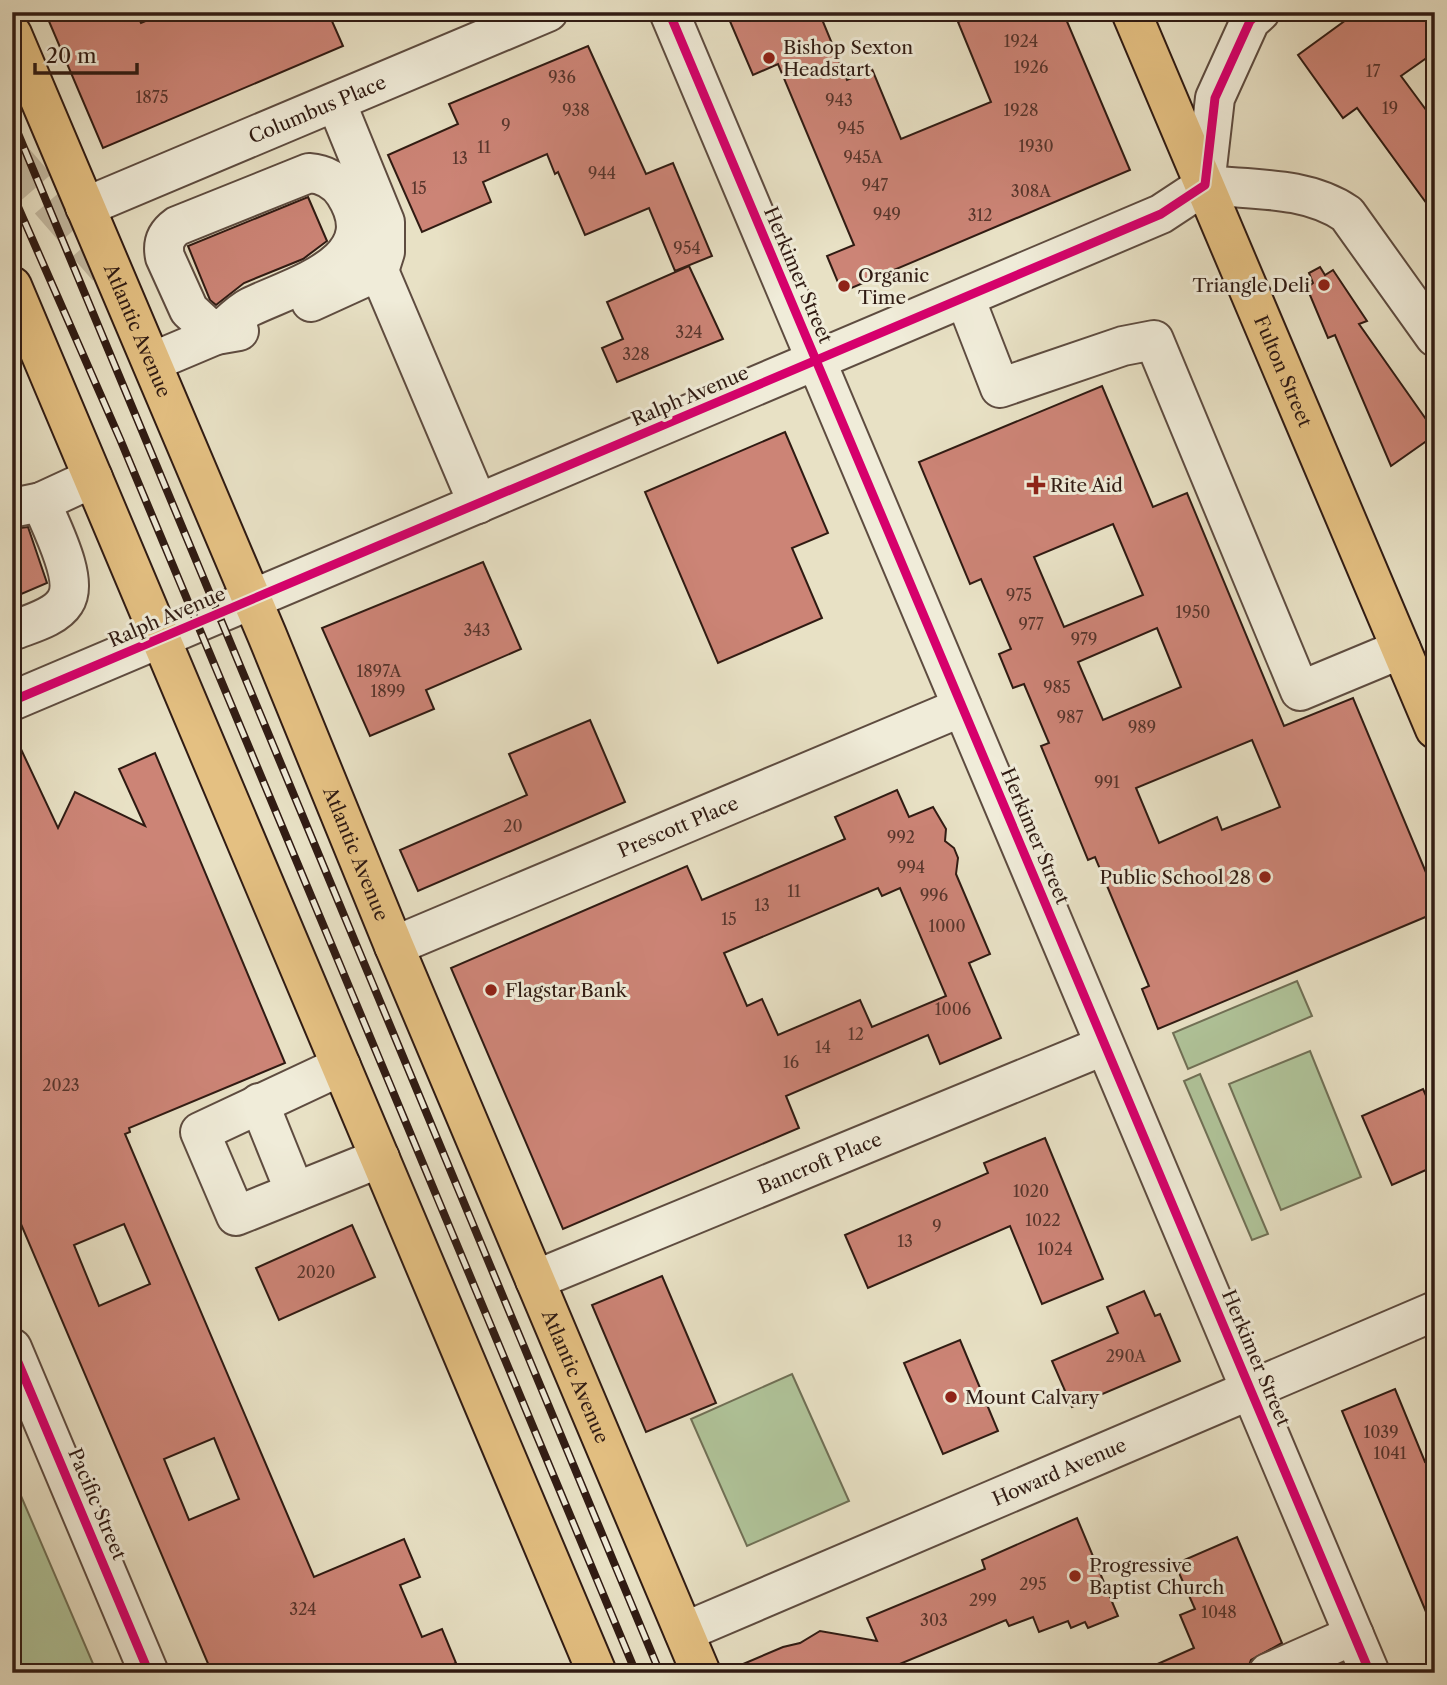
<svg xmlns="http://www.w3.org/2000/svg" width="1447" height="1685" font-family="'Libre Caslon Text',serif">
	<rect width="100%" height="100%" fill="#e8e1c5"/>
	<filter id="stains"><feTurbulence type="fractalNoise" baseFrequency=".00286" numOctaves="4"/><feColorMatrix values="0 0 0 0 .2 0 0 0 0 .09 0 0 0 0 .02 0 0 0 .5 -.17"/></filter>
	<radialGradient id="worn" r=".72"><stop offset=".6" stop-color="#630" stop-opacity="0"/><stop offset="1" stop-color="#630" stop-opacity=".3"/></radialGradient>
	<g fill="#b0c49a" stroke="#707056" stroke-width="2">
		<polygon points="1297,981 1312,1016 1188,1069 1173,1033"/>
		<polygon points="1310,1051 1361,1177 1281,1210 1229,1084"/>
		<polygon points="1200,1074 1268,1234 1252,1240 1184,1081"/>
		<polygon points="792,1374 849,1501 747,1546 691,1419"/>
		<polygon points="12,1475 97,1673 12,1673"/>
	</g>
	<g fill="#cc8476" stroke="#301b13" stroke-width="2" fill-rule="evenodd">
		<polygon points="45,12 136,12 141,23 167,12 328,12 343,46 103,148"/>
		<polygon points="726,12 819,12 847,80 872,69 901,139 991,102 958,22 981,12 1063,12 1130,170 842,292 827,256 854,245 778,64 753,75"/>
		<polygon points="1357,12 1435,12 1435,52 1401,76 1435,122 1435,215 1357,108 1343,118 1298,55"/>
		<polygon points="588,46 646,174 673,163 712,256 675,271 649,208 585,235 558,172 555,174 547,154 483,182 491,202 422,232 388,155 458,124 449,104"/>
		<polygon points="308,197 327,241 303,259 244,283 216,305 210,300 188,246"/>
		<polygon points="689,266 723,339 617,382 602,348 623,339 607,302"/>
		<polygon points="1320,267 1325,275 1333,270 1367,321 1359,324 1435,432 1435,435 1391,466 1335,335 1328,338 1307,288 1313,283 1309,273"/>
		<path d="M 1102,386 L 1153,507 L 1187,493 L 1284,726 L 1353,698 L 1435,894 L 1435,913 L 1158,1029 L 1142,989 L 1149,986 L 1095,857 L 1088,860 L 1041,746 L 1049,743 L 1024,684 L 1013,688 L 999,654 L 1011,649 L 981,579 L 970,584 L 919,462 ZM 1113,524 L 1143,595 L 1064,627 L 1034,557 ZM 1157,628 L 1181,687 L 1103,720 L 1078,662 ZM 1252,740 L 1280,807 L 1222,830 L 1217,817 L 1159,843 L 1136,788 Z"/>
		<polygon points="785,432 828,533 792,548 822,618 718,663 645,492"/>
		<polygon points="28,527 47,583 12,598 12,529"/>
		<polygon points="483,562 521,649 426,690 434,709 370,736 322,628"/>
		<polygon points="590,720 625,802 418,891 400,850 527,795 509,754"/>
		<path d="M 12,730 L 58,828 L 75,792 L 145,826 L 119,769 L 155,753 L 285,1063 L 129,1128 L 130,1132 L 125,1134 L 314,1577 L 404,1539 L 420,1577 L 400,1585 L 422,1637 L 442,1629 L 456,1663 L 433,1673 L 212,1673 L 12,1203 ZM 124,1224 L 150,1284 L 99,1306 L 74,1245 ZM 214,1438 L 239,1499 L 189,1520 L 164,1459 Z"/>
		<path d="M 897,790 L 909,817 L 933,807 L 946,829 L 945,841 L 954,848 L 958,858 L 956,874 L 990,954 L 969,963 L 1001,1038 L 940,1064 L 928,1035 L 786,1096 L 799,1128 L 563,1229 L 451,968 L 687,866 L 702,900 L 845,839 L 835,817 ZM 878,888 L 882,896 L 900,888 L 946,996 L 872,1027 L 860,1000 L 778,1035 L 762,999 L 747,1006 L 724,953 Z"/>
		<polygon points="1423,1089 1428,1100 1435,1096 1435,1166 1392,1185 1362,1116"/>
		<polygon points="1045,1138 1103,1279 1042,1304 1010,1226 868,1288 845,1235 988,1173 984,1163"/>
		<polygon points="352,1225 375,1277 279,1320 256,1268"/>
		<polygon points="662,1276 716,1403 646,1432 592,1305"/>
		<polygon points="1144,1291 1155,1316 1160,1314 1180,1361 1072,1407 1052,1361 1118,1333 1107,1307"/>
		<polygon points="960,1340 998,1431 943,1454 904,1363"/>
		<polygon points="1395,1389 1425,1462 1435,1458 1434,1631 1342,1411"/>
		<polygon points="1077,1518 1118,1616 1088,1628 1085,1622 1071,1628 1068,1621 1039,1632 1033,1617 1009,1626 1006,1620 878,1673 722,1673 783,1647 800,1643 820,1631 877,1641 867,1618 985,1569 982,1560"/>
		<polygon points="1237,1537 1282,1643 1251,1660 1246,1673 1137,1673 1194,1648 1180,1615 1195,1609 1175,1564"/>
	</g>
	<g fill="none" stroke-linecap="round" stroke-linejoin="round">
		<polyline stroke="#c3b9a1" stroke-width="38" stroke-dasharray="38 19" stroke-linecap="butt" points="12,158 107,268"/>
		<g stroke="#5e4c40" stroke-width="42">
			<g id="minor">
				<polyline points="669,12 1370,1673"/>
				<path d="M 309,173 C 324,174 337,181 345,194 C 388,262 293,286 250,307 C 238,313 227,326 216,335 L 189,310 L 165,257 C 162,243 166,234 177,226 Z"/>
				<path d="M 1205,185 C 1252,190 1306,186 1347,214 L 1435,337"/>
				<path id="s1" d="M 85,207 L 548,12"/>
				<polyline points="379,271 478,504"/>
				<polyline points="965,298 1000,388 1123,346 1154,340 1300,691 1401,649"/>
				<polyline points="311,302 379,271 385,252 385,222 336,102"/>
				<polyline points="152,362 216,335 239,331"/>
				<polyline points="12,508 41,502 93,478"/>
				<path d="M 12,631 C 29,624 55,618 65,602 C 80,580 50,525 41,502"/>
				<polyline points="12,701 1161,214 1205,185 1215,98 1250,21 1260,12"/>
				<path id="s2" d="M 394,946 L 962,707"/>
				<polyline points="341,1066 200,1132 236,1216 380,1158"/>
				<polyline points="259,1103 295,1192"/>
				<path id="s3" d="M 535,1280 L 1103,1046"/>
				<polyline points="12,1348 149,1673"/>
				<path id="s4" d="M 684,1632 L 1435,1311"/>
				<polyline points="1268,1673 1354,1635"/>
			</g>
		</g>
		<g stroke="#301b13" stroke-width="42">
			<g id="major">
				<path id="s5" d="M 1131,12 L 1435,729"/>
				<path id="s6" d="M 12,34 L 267,635 L 394,946 L 701,1673"/>
				<polyline points="12,286 597,1673"/>
			</g>
		</g>
		<use href="#minor" stroke="#f0ecd9" stroke-width="38"/>
		<use href="#major" stroke="#e4c082" stroke-width="38"/>
		<g stroke="#301b13" stroke-width="8">
			<g id="rail">
				<polyline points="12,119 660,1673"/>
				<polyline points="12,193 120,439 636,1673"/>
			</g>
		</g>
		<use href="#rail" stroke="#f0ecd9" stroke-width="5" stroke-dasharray="16" stroke-linecap="butt"/>
		<g stroke="#f0ecd9" stroke-width="13">
			<g id="cycleway">
				<polyline points="669,12 1370,1673"/>
				<polyline points="12,701 1161,214 1205,185 1215,98 1250,21 1260,12"/>
				<polyline points="12,1348 149,1673"/>
			</g>
		</g>
		<use href="#cycleway" stroke="#d6006c" stroke-width="9"/>
	</g>
	<g fill="#8f2418" stroke="#f0ecd9" stroke-width="2.5">
		<circle cx="769" cy="58" r="7"/>
		<circle cx="1324" cy="285" r="7"/>
		<circle cx="844" cy="286" r="7"/>
		<path d="M1032.5 474.5h7v7h7v7h-7v7h-7v-7h-7v-7h7z"/>
		<circle cx="1265" cy="877" r="7"/>
		<circle cx="491" cy="990" r="7"/>
		<circle cx="951" cy="1397" r="7"/>
		<circle cx="1075" cy="1576" r="7"/>
	</g>
	<g text-anchor="middle" dominant-baseline="central" stroke-width="6" stroke-linejoin="round" paint-order="stroke">
		<g font-size="16" fill="#57352c">
			<text x="1021" y="41">1924</text>
			<text x="1031" y="67">1926</text>
			<text x="1373" y="71">17</text>
			<text x="562" y="77">936</text>
			<text x="152" y="97">1875</text>
			<text x="839" y="100">943</text>
			<text x="1390" y="108">19</text>
			<text x="576" y="110">938</text>
			<text x="1021" y="110">1928</text>
			<text x="506" y="125">9</text>
			<text x="851" y="128">945</text>
			<text x="1036" y="146">1930</text>
			<text x="484" y="147">11</text>
			<text x="863" y="157">945A</text>
			<text x="460" y="158">13</text>
			<text x="602" y="173">944</text>
			<text x="875" y="185">947</text>
			<text x="419" y="188">15</text>
			<text x="1031" y="191">308A</text>
			<text x="887" y="214">949</text>
			<text x="980" y="215">312</text>
			<text x="687" y="248">954</text>
			<text x="689" y="332">324</text>
			<text x="636" y="354">328</text>
			<text x="1019" y="595">975</text>
			<text x="1193" y="612">1950</text>
			<text x="1031" y="624">977</text>
			<text x="477" y="630">343</text>
			<text x="1084" y="639">979</text>
			<text x="379" y="671">1897A</text>
			<text x="1057" y="687">985</text>
			<text x="388" y="691">1899</text>
			<text x="1070" y="717">987</text>
			<text x="1142" y="727">989</text>
			<text x="1107" y="782">991</text>
			<text x="513" y="826">20</text>
			<text x="901" y="837">992</text>
			<text x="911" y="867">994</text>
			<text x="794" y="891">11</text>
			<text x="934" y="895">996</text>
			<text x="762" y="905">13</text>
			<text x="729" y="919">15</text>
			<text x="947" y="926">1000</text>
			<text x="953" y="1009">1006</text>
			<text x="856" y="1034">12</text>
			<text x="823" y="1047">14</text>
			<text x="791" y="1062">16</text>
			<text x="61" y="1085">2023</text>
			<text x="1031" y="1191">1020</text>
			<text x="1043" y="1220">1022</text>
			<text x="937" y="1226">9</text>
			<text x="905" y="1241">13</text>
			<text x="1055" y="1249">1024</text>
			<text x="316" y="1272">2020</text>
			<text x="1126" y="1356">290A</text>
			<text x="1381" y="1432">1039</text>
			<text x="1390" y="1453">1041</text>
			<text x="1033" y="1584">295</text>
			<text x="983" y="1600">299</text>
			<text x="303" y="1609">324</text>
			<text x="1219" y="1612">1048</text>
			<text x="934" y="1620">303</text>
		</g>
		<g font-size="19" fill="#301b13" stroke="#f0ecd9" text-anchor="start">
			<text x="783" y="47">Bishop Sexton<tspan x="783" dy="22">Headstart</tspan></text>
			<text x="858" y="275">Organic<tspan x="858" dy="22">Time</tspan></text>
			<text x="1310" y="285" text-anchor="end">Triangle Deli</text>
			<text x="1050" y="485">Rite Aid</text>
			<text x="1251" y="877" text-anchor="end">Public School 28</text>
			<text x="505" y="990">Flagstar Bank</text>
			<text x="965" y="1397">Mount Calvary</text>
			<text x="1089" y="1565">Progressive<tspan x="1089" dy="22">Baptist Church</tspan></text>
		</g>
		<g font-size="19" fill="#301b13" stroke="#f0ecd9">
			<text stroke="none"><textPath href="#s1" startOffset="252">Columbus Place</textPath></text>
			<text transform="translate(798 275) rotate(67)">Herkimer Street</text>
			<text stroke="none"><textPath href="#s6" startOffset="322">Atlantic Avenue</textPath></text>
			<text stroke="none"><textPath href="#s5" startOffset="390">Fulton Street</textPath></text>
			<text transform="translate(690 396) rotate(-23)">Ralph Avenue</text>
			<text transform="translate(167 617) rotate(-23)">Ralph Avenue</text>
			<text stroke="none"><textPath href="#s2" startOffset="308">Prescott Place</textPath></text>
			<text transform="translate(1035 836) rotate(67)">Herkimer Street</text>
			<text stroke="none"><textPath href="#s6" startOffset="889">Atlantic Avenue</textPath></text>
			<text stroke="none"><textPath href="#s3" startOffset="308">Bancroft Place</textPath></text>
			<text transform="translate(1256 1358) rotate(67)">Herkimer Street</text>
			<text stroke="none"><textPath href="#s6" startOffset="1456">Atlantic Avenue</textPath></text>
			<text stroke="none"><textPath href="#s4" startOffset="408">Howard Avenue</textPath></text>
			<text transform="translate(97 1504) rotate(67)">Pacific Street</text>
		</g>
	</g>
	<rect width="1447" height="1685" fill="none" stroke="#e8e1c5" stroke-width="42"/>
	<rect x="14" y="14" width="1419" height="1657" fill="none" stroke="#301b13" stroke-width="3.5"/>
	<rect x="21" y="21" width="1405" height="1643" fill="none" stroke="#301b13" stroke-width="2"/>
	<path d="M35 63v10h102v-10" fill="none" stroke="#301b13" stroke-width="3.5"/>
	<text x="46" y="63" font-size="21" fill="#301b13" stroke="#f0ecd9" stroke-width="5" paint-order="stroke">20 m</text>
	<rect width="100%" height="100%" filter="url(#stains)"/>
	<rect width="100%" height="100%" fill="url(#worn)"/>
</svg>
